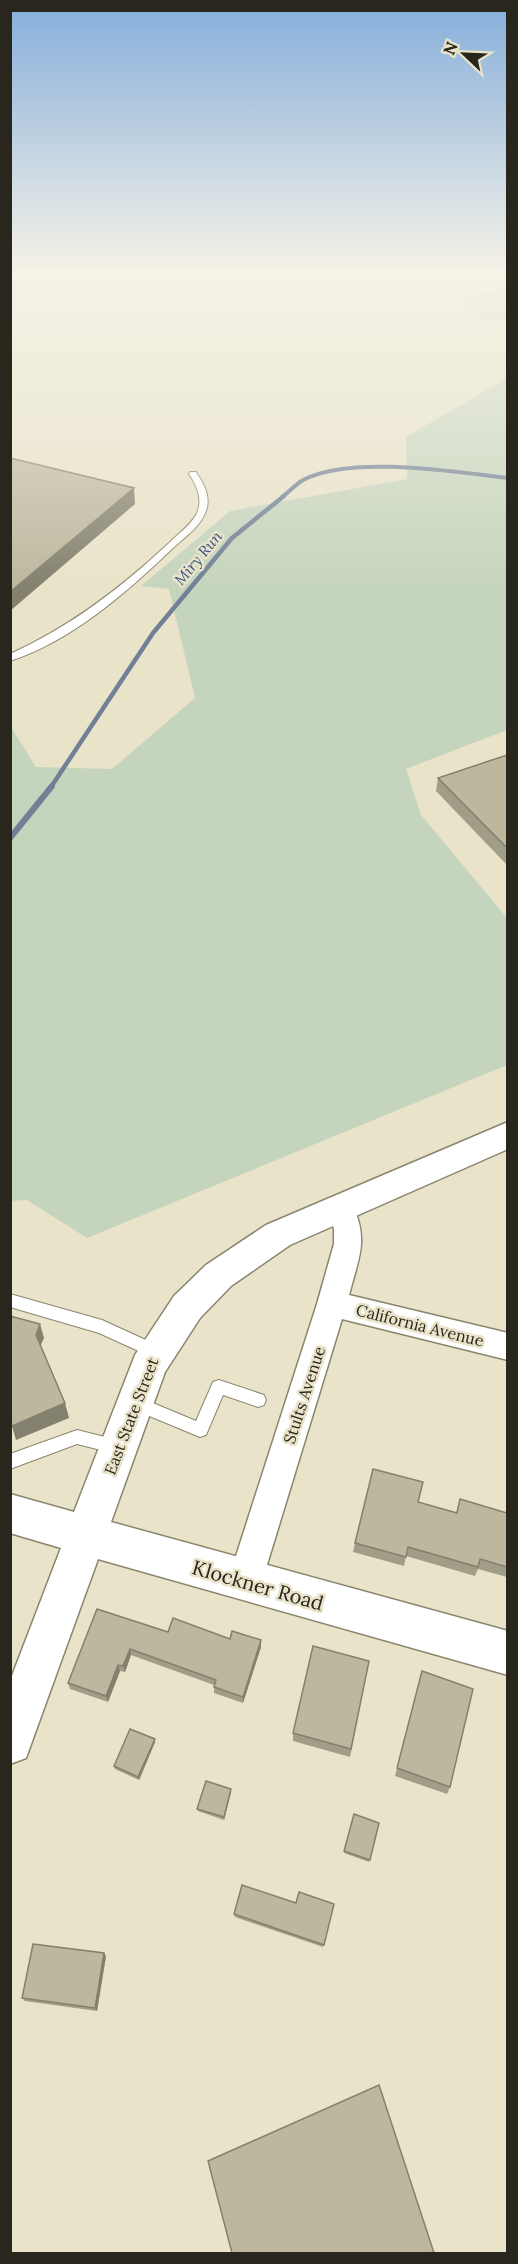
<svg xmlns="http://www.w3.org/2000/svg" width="518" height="2264" font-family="Lora,serif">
	<rect width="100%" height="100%" fill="#e9e3c9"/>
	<g fill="#c5d4bd">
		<polygon points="507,286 507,320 483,319 461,300"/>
		<polygon points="507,378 507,730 406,769 421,815 507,918 507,1065 87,1238 27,1200 11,1201 11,727 36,767 112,769 195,698 169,589 141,586 230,511 407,479 406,437"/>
	</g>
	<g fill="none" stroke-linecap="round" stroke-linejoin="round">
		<path stroke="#718095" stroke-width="4" d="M 282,497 C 289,492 296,484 303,480 C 352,455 454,472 508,478"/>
		<polyline stroke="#718095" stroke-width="4.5" points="51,787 153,633 232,538 284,496"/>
		<polyline stroke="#718095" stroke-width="6" points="10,838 52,786"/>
		<g stroke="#8a856d" stroke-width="2">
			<g id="lane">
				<path d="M 190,472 L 196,472 C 204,484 211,496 206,511 C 201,526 184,538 173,548 C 127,592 72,641 10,661 L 10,654 C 70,627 121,588 169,543 C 178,534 192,524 197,513 C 203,499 197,486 189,474 Z"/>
				<polygon points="10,1294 102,1320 161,1347 164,1352 161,1357 156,1359 99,1333 10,1307"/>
				<polygon points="219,1380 264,1395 266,1400 264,1405 258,1407 223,1395 206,1435 200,1437 130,1408 128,1403 130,1398 136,1396 196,1421 213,1382"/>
				<polygon points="77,1430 117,1440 123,1442 125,1447 123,1452 117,1454 77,1444 10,1469 10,1454"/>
			</g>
		</g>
		<g stroke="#8a856d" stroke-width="3">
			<path id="street" d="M 340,1197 L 350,1200 C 370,1239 359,1256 349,1295 L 508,1333 L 508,1360 L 342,1319 L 262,1581 L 257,1593 L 245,1598 L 233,1593 L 228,1581 L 317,1304 L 334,1244 L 334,1229 L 326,1208 L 330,1200 Z"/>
		</g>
		<g stroke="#8a856d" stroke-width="3">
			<polygon id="secondary" points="508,1122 508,1149 290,1245 231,1286 200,1318 165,1372 111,1522 508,1631 508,1675 98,1559 26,1758 10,1764 10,1681 61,1548 10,1533 10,1494 74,1512 135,1355 174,1296 206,1265 266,1225"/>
		</g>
		<use href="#lane" fill="#fff" fill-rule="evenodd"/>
		<use href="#street" fill="#fff" fill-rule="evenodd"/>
		<use href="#secondary" fill="#fff" fill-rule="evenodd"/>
	</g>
	<g fill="#a29d87">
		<polygon points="507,755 507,865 436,791 438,778"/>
		<polygon points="460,1499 507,1513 507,1577 478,1569 475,1576 406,1556 404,1566 353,1552 355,1543 418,1502 456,1513"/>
		<polygon points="97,1609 168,1632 230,1639 261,1640 261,1647 243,1703 214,1693 214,1685 131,1655 125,1672 120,1671 108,1702 70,1689 68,1683"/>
		<polygon points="369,1661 350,1757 293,1741 293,1733"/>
		<polygon points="420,1680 450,1787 447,1794 395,1776"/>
		<polygon points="155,1739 155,1742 139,1780 115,1769 114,1766"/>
		<polygon points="231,1792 224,1820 198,1811 197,1809"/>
		<polygon points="354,1814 379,1823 369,1862 344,1853"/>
		<polygon points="296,1903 334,1904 323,1947 235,1917 234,1914"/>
		<polygon points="106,1956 97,2011 25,2001 22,1998"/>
	</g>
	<g fill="#84806e">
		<polygon points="134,488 135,504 10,611 10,592"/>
		<polygon points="40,1324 44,1338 39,1349 36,1335"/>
		<polygon points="65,1403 69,1418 16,1440 12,1426"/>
		<polygon points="261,1640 261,1647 243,1703 243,1697"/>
		<polygon points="130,1649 131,1655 125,1672 123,1666"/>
		<polygon points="118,1665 120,1671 108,1702 106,1696"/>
		<polygon points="155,1739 155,1742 139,1780 138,1777"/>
		<polygon points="231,1789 231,1792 224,1820 224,1817"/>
		<polygon points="104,1953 106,1956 97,2011 95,2008"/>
	</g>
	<g fill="#bcb79d" stroke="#84806e" stroke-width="1.5">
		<polygon points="10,458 134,488 10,592"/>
		<polygon points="507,755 507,848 438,778"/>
		<polygon points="10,1316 40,1324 36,1335 65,1403 12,1426 10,1423"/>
		<polygon points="373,1469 423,1482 418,1502 457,1513 460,1499 507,1513 507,1567 480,1559 478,1567 408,1547 406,1557 355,1543"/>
		<polygon points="97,1609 168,1632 173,1618 230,1639 232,1631 261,1640 243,1697 214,1687 216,1680 130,1649 123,1666 118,1665 106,1696 68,1683"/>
		<polygon points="313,1646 369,1661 351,1749 293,1733"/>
		<polygon points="422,1671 473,1689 450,1787 397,1768"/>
		<polygon points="130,1729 155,1739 138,1777 114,1766"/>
		<polygon points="206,1781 231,1789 224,1817 197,1809"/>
		<polygon points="354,1814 379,1823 370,1860 344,1851"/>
		<polygon points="242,1885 296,1903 299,1892 334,1904 324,1945 234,1914"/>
		<polygon points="33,1944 104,1953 95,2008 22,1998"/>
		<polygon points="379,2085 434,2253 232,2253 208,2161"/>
	</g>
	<linearGradient id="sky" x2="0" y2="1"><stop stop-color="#85aedb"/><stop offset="0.46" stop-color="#f5f2e7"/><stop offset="1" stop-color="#f5f2e7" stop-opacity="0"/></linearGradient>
	<rect width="518" height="589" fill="url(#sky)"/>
	<g text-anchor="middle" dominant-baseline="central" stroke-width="5" stroke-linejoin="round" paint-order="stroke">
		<g font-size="15" font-style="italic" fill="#375686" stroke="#e9e3c9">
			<text transform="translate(198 558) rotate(-50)">Miry Run</text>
		</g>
		<g font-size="16" fill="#29271d" stroke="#e9e3c9">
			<text transform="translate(420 1325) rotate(14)">California Avenue</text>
			<text transform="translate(304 1395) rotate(-72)">Stults Avenue</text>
			<text transform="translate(131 1416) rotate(-69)">East State Street</text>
		</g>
		<g font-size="20" fill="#29271d" stroke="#e9e3c9">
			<text transform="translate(258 1585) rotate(16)">Klockner Road</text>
		</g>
	</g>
	<rect width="518" height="2264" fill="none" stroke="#29271d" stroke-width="24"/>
	<g transform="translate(464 54) rotate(293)" stroke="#e9e3c9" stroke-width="4.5" paint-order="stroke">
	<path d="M0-4.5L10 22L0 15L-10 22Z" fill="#29271d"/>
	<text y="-9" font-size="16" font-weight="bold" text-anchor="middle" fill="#29271d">N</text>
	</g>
</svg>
